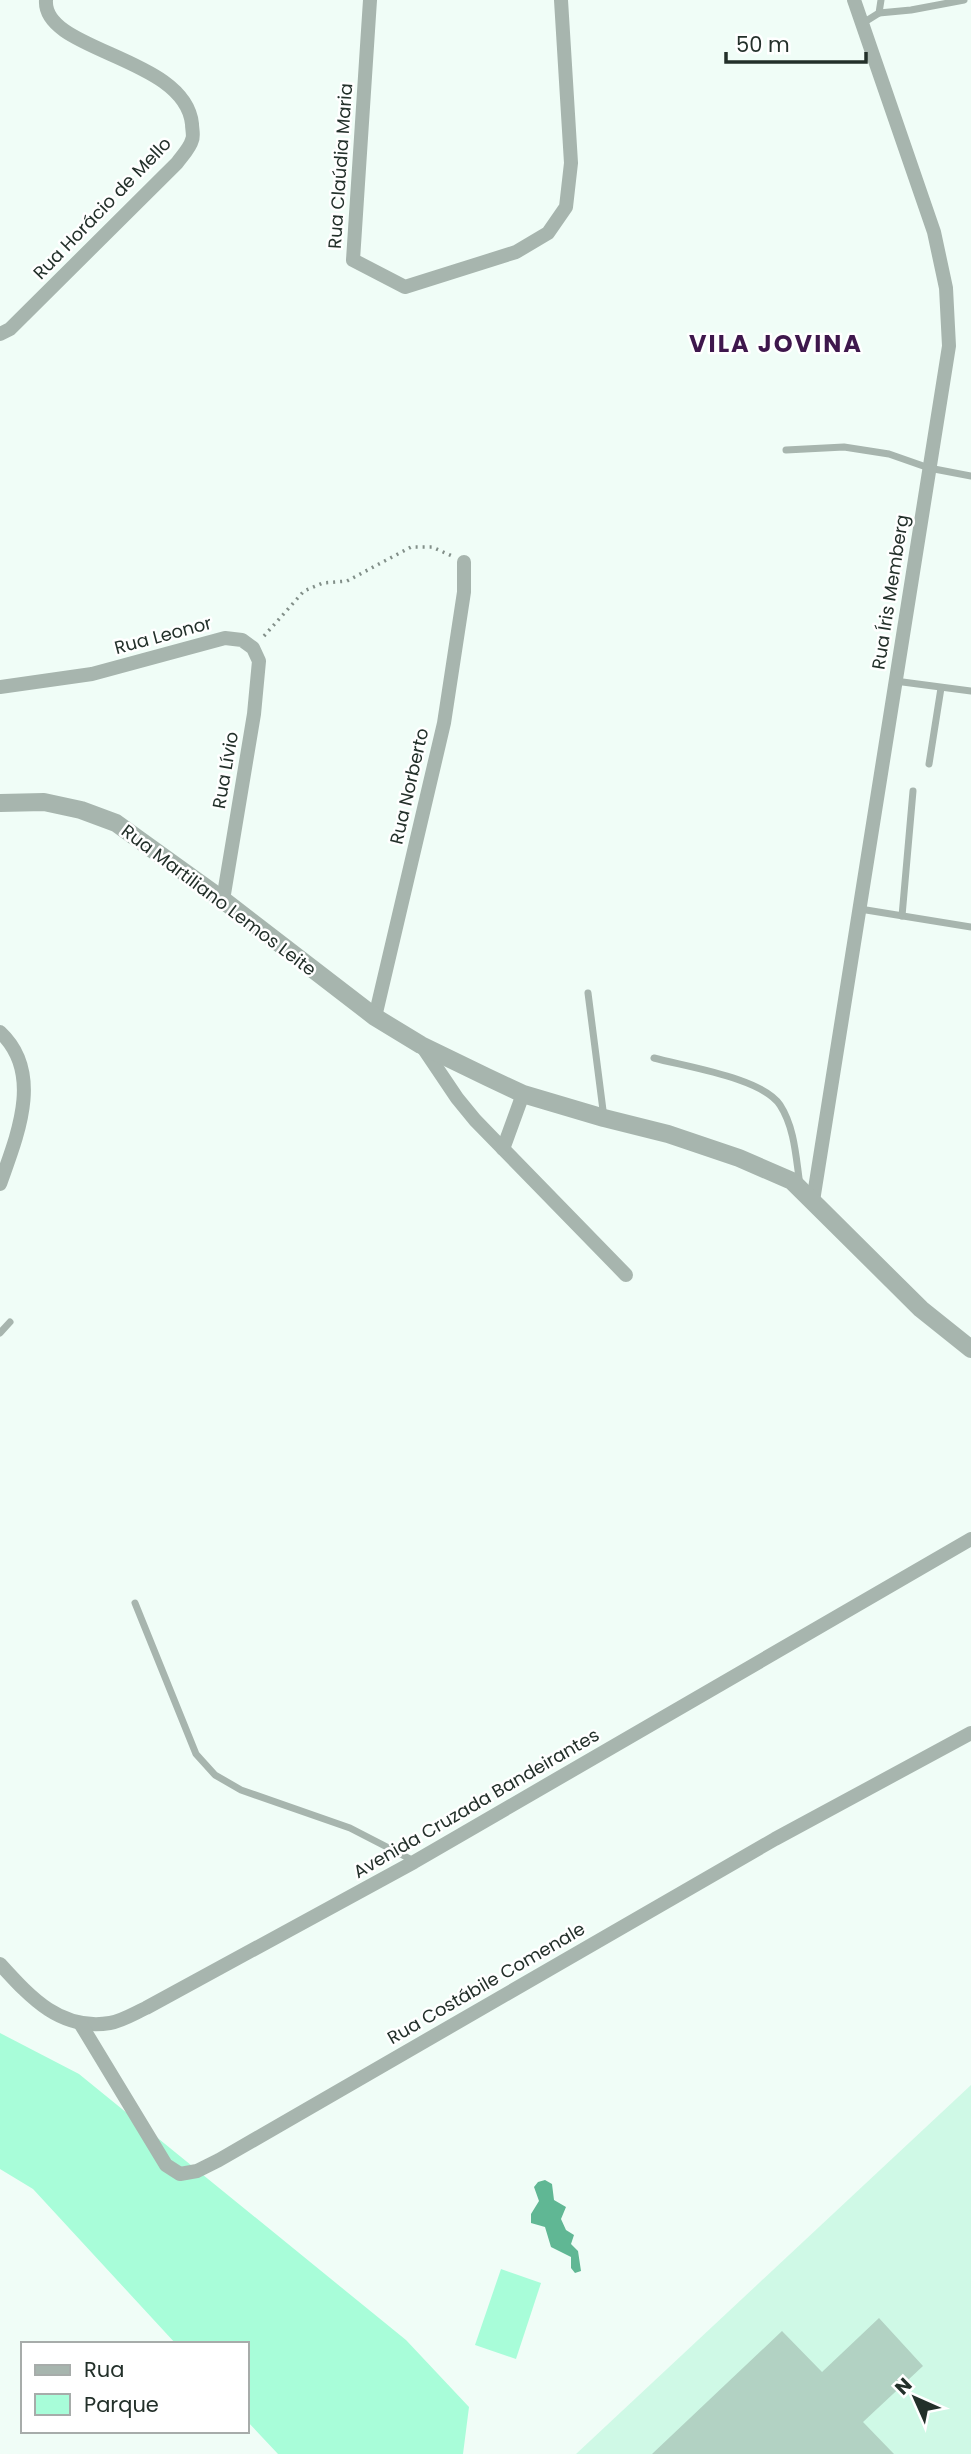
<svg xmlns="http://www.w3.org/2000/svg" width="971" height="2454" font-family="Poppins,sans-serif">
	<rect width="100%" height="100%" fill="#f0fdf7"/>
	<polygon fill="#cff9e6" points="971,2085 971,2454 576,2454"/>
	<g fill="#a8fdd9">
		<polygon points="0,2033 79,2074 406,2340 469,2407 463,2454 278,2454 247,2421 247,2344 176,2344 33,2189 0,2169"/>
		<polygon points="501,2269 541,2283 516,2359 475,2345"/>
	</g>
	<polygon fill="#60b794" points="545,2180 552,2184 554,2200 566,2207 561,2219 566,2230 574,2235 571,2244 578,2251 581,2271 575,2273 571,2268 571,2257 551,2247 545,2227 531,2223 531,2214 539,2201 534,2187 538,2182"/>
	<polygon fill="#b2d2c3" points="879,2318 923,2366 863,2422 894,2454 652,2454 782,2331 822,2372"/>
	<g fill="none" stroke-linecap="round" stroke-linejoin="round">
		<polyline stroke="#828f89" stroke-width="3.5" stroke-dasharray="2 5" stroke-linecap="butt" points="264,636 304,591 323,583 347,581 411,547 432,547 452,556"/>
		<g stroke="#a7b5ae" stroke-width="7">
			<polyline points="879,13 911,10 964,0"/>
			<polyline points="863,23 879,13 881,0"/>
			<polyline points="786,450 844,447 889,454 929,468 971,476"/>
			<polyline points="895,681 971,691"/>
			<polyline points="929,764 941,688"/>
			<polyline points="860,909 971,927"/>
			<polyline points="902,916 913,791"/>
			<polyline points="588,993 604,1118"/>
			<path d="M 654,1058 C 687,1067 762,1078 780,1105 C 795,1128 796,1159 800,1185"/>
			<polyline points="0,1333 10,1322"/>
			<polyline points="135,1603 196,1754 215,1775 241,1790 350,1828 414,1861"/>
		</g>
		<g stroke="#a7b5ae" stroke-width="14">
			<polyline points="370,0 353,260 405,287 516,252 548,233 566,207 571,163 561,0"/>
			<path d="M 0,334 L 10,329 L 177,163 C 182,156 190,148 192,140 C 194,136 192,129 192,124 C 185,56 42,52 46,0"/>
			<polyline points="0,687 92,674 225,638 242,640 253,648 259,661 254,714 223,900"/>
			<polyline points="375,1017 444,723 464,592 464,562"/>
			<path d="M 0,1032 C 44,1073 17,1136 0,1184"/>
			<polyline points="422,1046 457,1098 475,1120 626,1275"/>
			<polyline points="503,1149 523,1094"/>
			<polyline points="813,1201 949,346 946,288 934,232 854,0"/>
			<path d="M 0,1964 C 30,1997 60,2031 110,2023 C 122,2021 135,2013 146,2008 L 414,1862 L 971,1539"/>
			<polyline points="80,2023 166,2165 180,2174 197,2171 219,2160 775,1839 971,1733"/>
		</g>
		<polyline stroke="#a7b5ae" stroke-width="18" points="0,803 44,802 81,810 116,823 223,900 375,1017 421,1045 487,1077 523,1094 604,1118 668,1134 739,1158 792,1181 921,1309 971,1349"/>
	</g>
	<g text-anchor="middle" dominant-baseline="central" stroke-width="5" stroke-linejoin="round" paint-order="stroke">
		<g font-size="18" fill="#23302a" stroke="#fff">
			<text transform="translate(340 166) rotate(-86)">Rua Claúdia Maria</text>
			<text transform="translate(102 208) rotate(-46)">Rua Horácio de Mello</text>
			<text transform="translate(890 592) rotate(-81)">Rua Íris Memberg</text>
			<text transform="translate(163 635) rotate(-15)">Rua Leonor</text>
			<text transform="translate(225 770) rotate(-80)">Rua Lívio</text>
			<text transform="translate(409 786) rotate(-77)">Rua Norberto</text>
			<text transform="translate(219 900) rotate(37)">Rua Martiliano Lemos Leite</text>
			<text transform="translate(476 1803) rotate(-30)">Avenida Cruzada Bandeirantes</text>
			<text transform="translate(486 1983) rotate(-30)">Rua Costábile Comenale</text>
		</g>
		<g font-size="24" font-weight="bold" letter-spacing="2" fill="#3e174c" stroke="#fff">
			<text x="776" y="343">VILA JOVINA</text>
		</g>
	</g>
	<rect x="21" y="2342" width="228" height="91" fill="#ffffff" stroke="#a7acaa" stroke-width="2"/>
	<rect x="35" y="2365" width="35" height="10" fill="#a7b5ae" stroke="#a7acaa" stroke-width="2"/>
	<text x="84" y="2377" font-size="21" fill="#23302a">Rua</text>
	<rect x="35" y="2394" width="35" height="21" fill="#a8fdd9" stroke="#a7acaa" stroke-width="2"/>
	<text x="84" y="2412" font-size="21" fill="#23302a">Parque</text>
	<g transform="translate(915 2398) rotate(315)" stroke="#ffffff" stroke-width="5" paint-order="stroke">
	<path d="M0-5L12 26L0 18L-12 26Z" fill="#23302a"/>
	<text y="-10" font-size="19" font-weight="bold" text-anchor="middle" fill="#23302a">N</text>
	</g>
	<path d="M726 52v10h140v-10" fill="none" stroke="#23302a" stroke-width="3.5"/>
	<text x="736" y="52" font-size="21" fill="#23302a" stroke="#ffffff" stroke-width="5" paint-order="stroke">50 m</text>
</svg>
